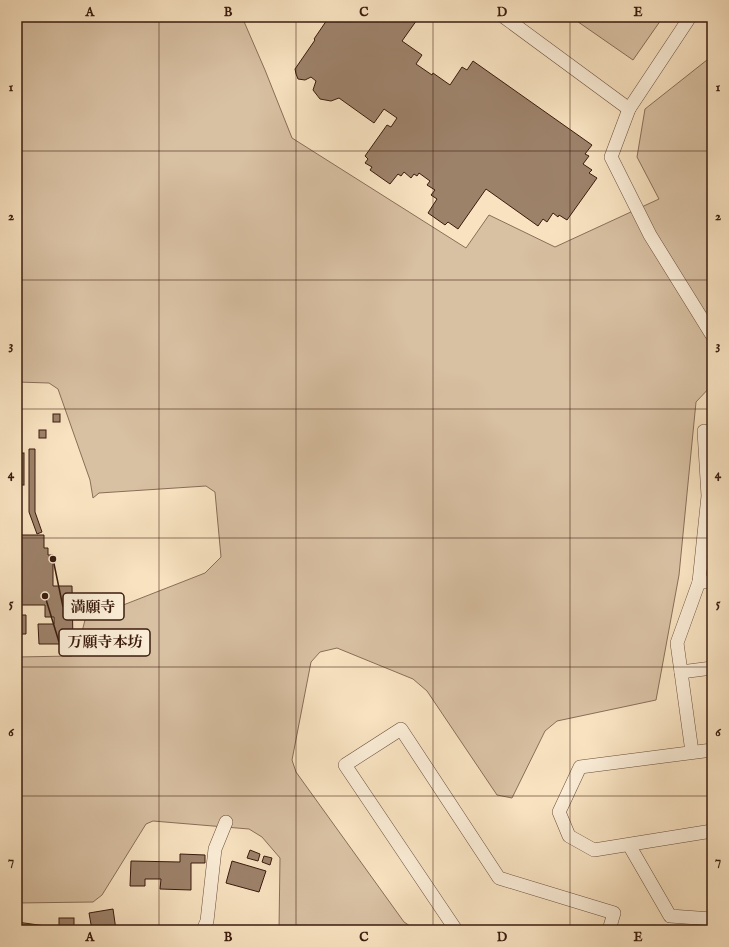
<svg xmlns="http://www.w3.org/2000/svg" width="729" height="947" font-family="'IM FELL English','Noto Serif JP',serif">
	<rect width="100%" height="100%" fill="#f8e2c0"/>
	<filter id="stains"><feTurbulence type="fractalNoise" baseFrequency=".005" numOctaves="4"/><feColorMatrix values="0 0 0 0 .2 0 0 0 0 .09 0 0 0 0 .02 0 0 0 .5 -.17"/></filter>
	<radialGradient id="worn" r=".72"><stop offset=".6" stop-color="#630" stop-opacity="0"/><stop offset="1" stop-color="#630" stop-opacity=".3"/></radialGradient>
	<g fill="#d8c0a2" stroke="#896e58">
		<polygon points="17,17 242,17 265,70 292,138 466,248 489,215 555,247 659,199 637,157 645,109 712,56 712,385 696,402 679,575 656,700 557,721 545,731 512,798 497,795 427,691 413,679 337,648 320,652 311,662 292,760 296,772 404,922 416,930 279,930 280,858 262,837 249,829 153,821 146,824 102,895 93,902 17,903 17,657 72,656 77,651 85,620 205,573 221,557 215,492 206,486 99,493 93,498 90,480 58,389 49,383 17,382"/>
		<polygon points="571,17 663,17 633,60"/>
	</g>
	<g fill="#9d826a" stroke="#3a1b0d">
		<polygon points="329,17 419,17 402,41 422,55 416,64 432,75 433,73 450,85 462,67 467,70 473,61 592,145 585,154 589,156 583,164 592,170 589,173 597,178 567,220 559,215 558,217 553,213 547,222 543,219 538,226 486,189 458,229 448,222 445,225 428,213 437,199 431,195 435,190 427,185 430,181 419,173 417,176 414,174 411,178 404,172 401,176 398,174 390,184 370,170 372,167 365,163 368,159 365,156 387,125 391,127 397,118 384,109 374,123 339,98 331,101 320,99 313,90 316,81 311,77 305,80 298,79 296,74 295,69 315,40 314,39"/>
		<rect x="17" y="390" width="3" height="29"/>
		<rect x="53" y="414" width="7" height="8"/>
		<rect x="39" y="430" width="7" height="8"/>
		<polygon points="29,449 35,449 35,512 42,532 37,534 29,512"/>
		<rect x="17" y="453" width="7" height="32"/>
		<polygon points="17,535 44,535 44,548 48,548 48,555 53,555 53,586 72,586 73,644 39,644 38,624 54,624 54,617 45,617 45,605 17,605"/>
		<polygon points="17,609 18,615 26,615 26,634 17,634"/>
		<polygon points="250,850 260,854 258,861 247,858"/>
		<polygon points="180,854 205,855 205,863 191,863 191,890 160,889 161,879 145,879 145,886 130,886 131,861 180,862"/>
		<polygon points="264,856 272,858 270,865 262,862"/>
		<polygon points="232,861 266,871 259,892 226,883"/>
		<polygon points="113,909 116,930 92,930 89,913"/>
		<rect x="59" y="918" width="15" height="12"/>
		<polygon points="17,922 53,927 53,930 17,930"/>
	</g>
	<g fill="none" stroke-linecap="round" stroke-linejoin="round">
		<g stroke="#6a4d3a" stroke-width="14">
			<g id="street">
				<polyline points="504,17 629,109"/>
				<polyline points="690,17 629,109 611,157 650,235 712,335"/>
				<polyline points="699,582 712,582"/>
				<polyline points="681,672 712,668"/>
				<polyline points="712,750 580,767 559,812 569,836 594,850 712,831"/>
				<polyline points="692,752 677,643 699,582 708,496 704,431 712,437"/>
				<polyline points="629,845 670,916 712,919"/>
				<polyline points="203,930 207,921 215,849 226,822"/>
				<polyline points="456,930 345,765 401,729 499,878 614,913 609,930"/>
			</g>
		</g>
		<use href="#street" stroke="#faecd6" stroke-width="13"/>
	</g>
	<path fill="none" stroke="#3a1b0d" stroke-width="1" stroke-opacity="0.55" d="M 159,17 L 159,930M 296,17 L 296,930M 433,17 L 433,930M 570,17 L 570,930M 17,151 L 712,151M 17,280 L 712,280M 17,409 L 712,409M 17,538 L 712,538M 17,667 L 712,667M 17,796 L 712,796"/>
	<path fill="none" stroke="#3a1b0d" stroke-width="1.5" d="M53 559L63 607M45 596L59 642"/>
	<g fill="#3a1b0d" stroke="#faecd6" stroke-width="1.5">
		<circle cx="53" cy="559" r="4"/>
		<circle cx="45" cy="596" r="4"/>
	</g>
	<g fill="#faecd6" stroke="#3a1b0d" stroke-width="1.5">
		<rect x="63" y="593" width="61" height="27" rx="4"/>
		<rect x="59" y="629" width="91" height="27" rx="4"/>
	</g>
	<g font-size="15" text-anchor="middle" font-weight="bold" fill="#3a1b0d">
		<text x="93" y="612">満願寺</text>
		<text x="105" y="647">万願寺本坊</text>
	</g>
	<rect width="729" height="947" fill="none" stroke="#f8e2c0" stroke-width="44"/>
	<rect x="22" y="22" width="685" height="903" fill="none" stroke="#3a1b0d" stroke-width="1.5"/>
	<g font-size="13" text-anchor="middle" font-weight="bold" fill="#3a1b0d">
		<text x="90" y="16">A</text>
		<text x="228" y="16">B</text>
		<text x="364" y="16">C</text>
		<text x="502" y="16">D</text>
		<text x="638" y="16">E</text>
		<text x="11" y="91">1</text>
		<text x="718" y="91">1</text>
		<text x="11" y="220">2</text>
		<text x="718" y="220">2</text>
		<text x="11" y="349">3</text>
		<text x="718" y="349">3</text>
		<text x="11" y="478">4</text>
		<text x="718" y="478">4</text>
		<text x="11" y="607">5</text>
		<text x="718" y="607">5</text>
		<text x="11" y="736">6</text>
		<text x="718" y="736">6</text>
		<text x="11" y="865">7</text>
		<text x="718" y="865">7</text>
		<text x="90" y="941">A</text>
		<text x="228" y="941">B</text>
		<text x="364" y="941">C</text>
		<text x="502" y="941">D</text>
		<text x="638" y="941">E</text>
	</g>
	<rect width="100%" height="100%" filter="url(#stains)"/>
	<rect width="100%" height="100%" fill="url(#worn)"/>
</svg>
